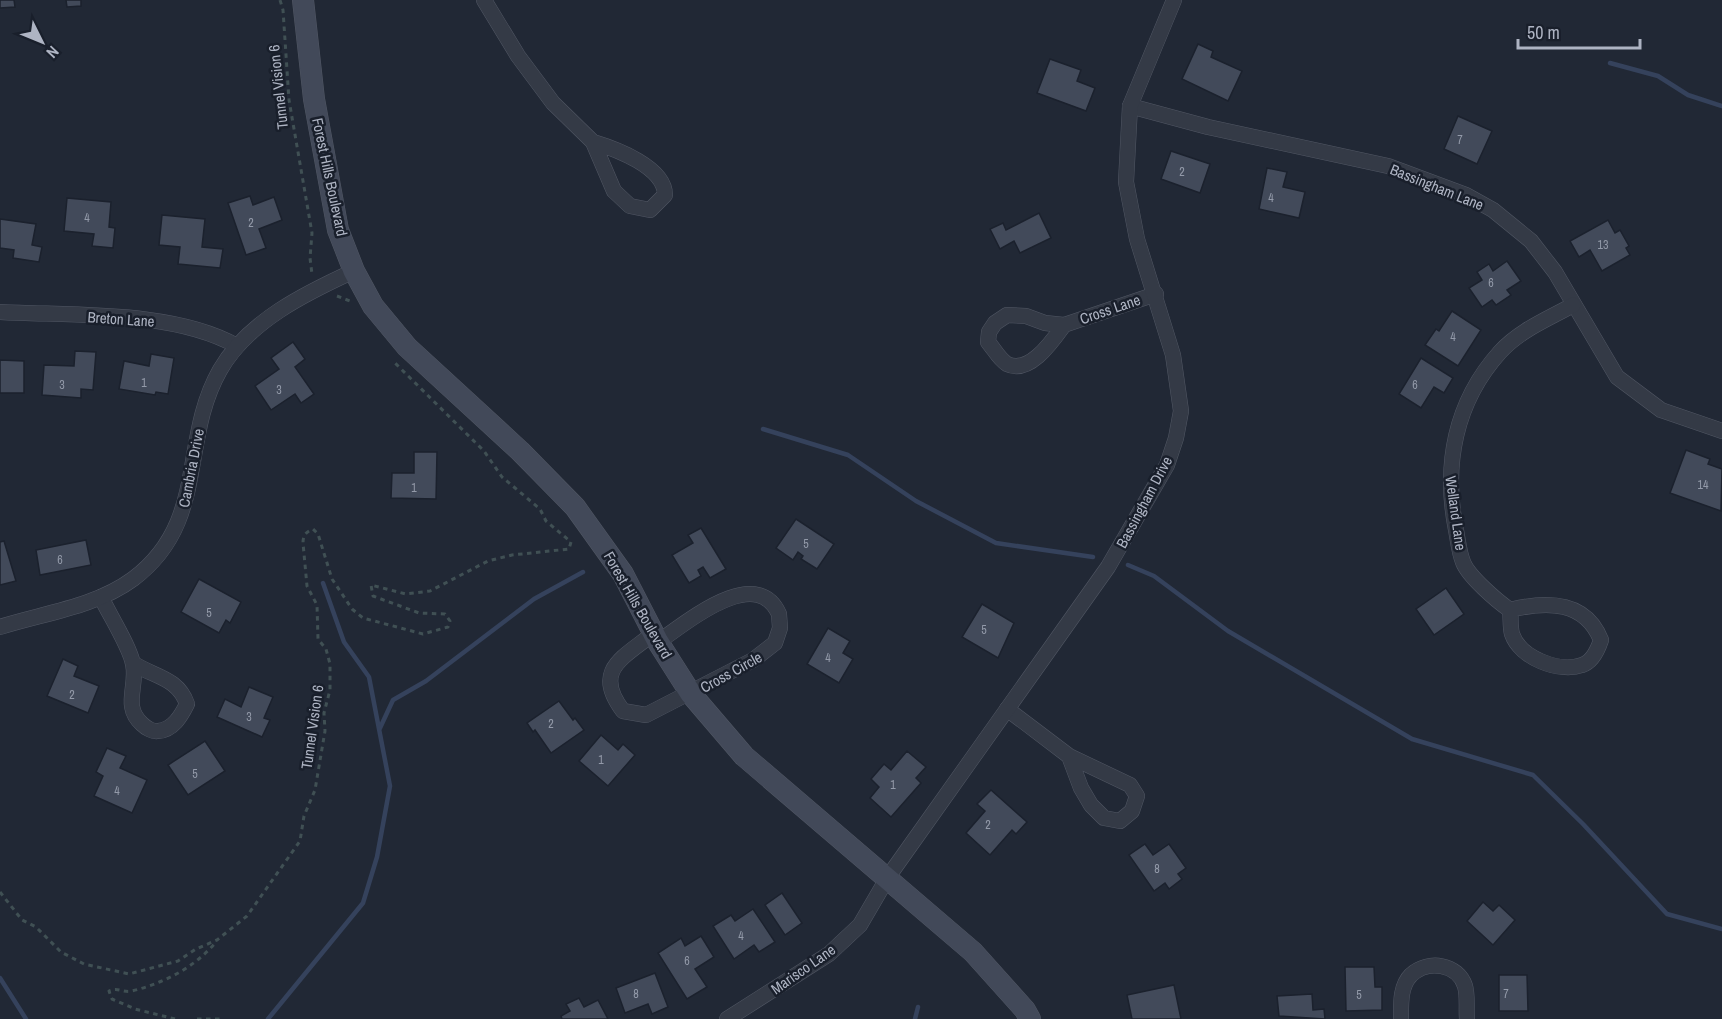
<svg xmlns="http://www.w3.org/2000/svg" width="1722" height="1019" font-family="'Archivo Narrow',sans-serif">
	<rect width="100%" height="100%" fill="#212835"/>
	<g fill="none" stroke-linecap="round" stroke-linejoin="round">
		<g stroke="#35425c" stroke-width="4.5">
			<polyline points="1610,63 1658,76 1688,95 1722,106"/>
			<polyline points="763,429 848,455 916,501 996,543 1093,557"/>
			<polyline points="1128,565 1154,576 1228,631 1412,739 1533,775 1583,824 1667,914 1722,929"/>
			<polyline points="380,728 393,700 426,681 534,599 583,572"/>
			<polyline points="0,978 26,1019"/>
			<polyline points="268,1019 363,903 377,857 390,786 369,677 344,642 323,583"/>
			<polyline points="915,1019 918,1007"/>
		</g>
	</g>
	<g fill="#424a5a" stroke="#1b212d" stroke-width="1.5">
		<polygon points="0,0 14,0 15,7 0,8"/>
		<polygon points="66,0 81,0 81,6 67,7"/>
		<polygon points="1198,44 1213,51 1211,57 1242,71 1228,101 1182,79"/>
		<polygon points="1050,59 1081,70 1077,81 1095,88 1086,111 1037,93"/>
		<polygon points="1458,116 1492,131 1477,164 1444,149"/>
		<polygon points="1171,151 1210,164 1200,193 1161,179"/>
		<polygon points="1267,168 1287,172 1283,187 1305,192 1299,218 1259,209"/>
		<polygon points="250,196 253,205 274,197 282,220 259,229 266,248 246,255 228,203"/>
		<polygon points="67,198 111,202 109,227 115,228 113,248 92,246 94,234 64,231"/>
		<polygon points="1039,213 1051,238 1020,253 1014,241 1000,249 990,229 1003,223 1006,230"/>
		<polygon points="162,215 205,219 202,247 223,249 220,268 178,264 180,247 159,245"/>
		<polygon points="0,219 36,224 32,245 42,247 39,262 13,258 14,250 0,248"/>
		<polygon points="1608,220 1615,233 1620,230 1629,246 1626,248 1630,255 1602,271 1590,250 1579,257 1570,241"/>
		<polygon points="1507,261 1521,281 1507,290 1511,295 1496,305 1492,300 1482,307 1469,288 1482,280 1477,272 1489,264 1493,271"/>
		<polygon points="1452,311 1481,330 1458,366 1425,345 1436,329 1439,331"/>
		<polygon points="293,342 305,359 295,367 314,394 301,403 295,394 271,410 255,386 279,369 271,358"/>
		<polygon points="75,351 96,352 93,390 81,389 81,398 42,395 44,365 74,366"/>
		<polygon points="151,354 174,358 168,394 156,392 155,395 119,389 124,361 149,366"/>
		<polygon points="1421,358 1453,378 1444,393 1434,387 1421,408 1399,394"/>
		<polygon points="0,360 24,361 24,393 0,393"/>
		<polygon points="1686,450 1710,459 1708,464 1722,469 1721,511 1670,493"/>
		<polygon points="414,452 437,452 436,499 391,498 392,473 414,473"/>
		<polygon points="796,519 834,544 817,569 801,559 803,556 798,552 793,560 776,548"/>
		<polygon points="701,528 726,569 710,578 703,567 698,570 701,576 689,583 672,555 693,543 688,535"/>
		<polygon points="86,540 91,565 40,575 36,550"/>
		<polygon points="4,541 16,581 0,585 0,542"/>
		<polygon points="199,579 241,602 230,623 226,620 219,633 181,612"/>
		<polygon points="1446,588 1464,614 1434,635 1416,609"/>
		<polygon points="982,604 1014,623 998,658 962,637"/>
		<polygon points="828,628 850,641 843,653 853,659 839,683 807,664"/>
		<polygon points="63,659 78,666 74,676 99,686 88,713 47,696"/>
		<polygon points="249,687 273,697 264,718 270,720 262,737 217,717 225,699 241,707"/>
		<polygon points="559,701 573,720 575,718 584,730 551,753 535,730 533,732 527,723"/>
		<polygon points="601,735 618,750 623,744 635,755 608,786 579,761"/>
		<polygon points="205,741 225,771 188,795 168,765"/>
		<polygon points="107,748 126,756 120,768 147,780 132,813 94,796 103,776 96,772"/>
		<polygon points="907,751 926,767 916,778 921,783 891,817 870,798 879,787 871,779 884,764 891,770"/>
		<polygon points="991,790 1027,822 1016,834 1012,830 990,855 966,833 985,811 977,804"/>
		<polygon points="1145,844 1153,855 1169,844 1186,868 1178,874 1182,879 1169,889 1165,883 1154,891 1129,855"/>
		<polygon points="782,893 802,923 785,935 765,905"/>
		<polygon points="1483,902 1493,911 1499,905 1515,920 1493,945 1467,921"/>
		<polygon points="753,909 775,942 759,952 754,945 734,959 713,926 731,915 735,921"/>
		<polygon points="701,936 714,957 695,969 707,987 687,999 658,953 681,938 685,946"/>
		<polygon points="1345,967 1374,967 1375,987 1382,987 1382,1010 1346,1011"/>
		<polygon points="655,973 668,1007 652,1014 648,1004 625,1013 616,988"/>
		<polygon points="1499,975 1527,975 1528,1011 1499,1011"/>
		<polygon points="1174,985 1181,1019 1132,1019 1127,995"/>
		<polygon points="1312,994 1313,1010 1324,1009 1325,1019 1279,1016 1277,996"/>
		<polygon points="579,998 584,1007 598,1000 608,1019 562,1019 561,1016 570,1011 566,1004"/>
	</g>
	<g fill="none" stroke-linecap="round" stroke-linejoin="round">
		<g stroke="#515764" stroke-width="16">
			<g id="street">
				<path d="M 484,0 L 518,56 L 553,103 L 593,142 L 614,191 L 630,206 L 650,210 L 665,195 C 665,167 616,149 593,142"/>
				<polyline points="1130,106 1208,127 1388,166 1466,195 1493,210 1531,241 1555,272 1617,377 1661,410 1722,431"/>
				<path d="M 0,312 C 73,316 173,310 237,346"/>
				<path d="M 1064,325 C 1053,340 1030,375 1007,364 C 999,359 994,349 988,342 L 989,332 L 995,323 L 1007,315 L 1026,316 L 1045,323 L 1064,325 L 1156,294"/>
				<path d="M 101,597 C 109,614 130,647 133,664 C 138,686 122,706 142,724 C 146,728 153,732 158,731 C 173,730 181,716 187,704 C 178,678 155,677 134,664"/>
				<path d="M 1510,610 C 1546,601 1585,600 1601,640 C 1598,649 1592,662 1582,665 C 1559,673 1520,658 1512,634 C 1510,627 1511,617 1510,610 C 1497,601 1468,576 1463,562 C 1459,552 1458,540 1456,530 C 1443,465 1455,402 1500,352 C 1520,330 1548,319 1573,305"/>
				<path d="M 0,627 C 44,613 95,607 133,579 C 209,522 179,442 220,370 C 248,321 306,293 354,271"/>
				<path d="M 654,633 C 623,658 592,670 623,711 L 646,715 L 753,660 L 775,643 L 780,628 L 779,614 C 756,563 685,624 658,642"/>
				<polyline points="1007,709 1069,756 1081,788 1091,805 1104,818 1120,821 1132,811 1137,796 1130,785 1069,756"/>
				<polyline points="727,1019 829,954 860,925 888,877 1108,567 1167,465 1176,438 1181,411 1173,355 1137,239 1126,182 1130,106 1174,0"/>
				<path d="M 1401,1019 C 1401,1004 1400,986 1411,975 C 1428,959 1458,964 1465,986 C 1468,996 1466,1009 1467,1019"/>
			</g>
		</g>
		<g stroke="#515764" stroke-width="22">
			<polyline id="secondary" points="303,0 314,99 338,230 354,271 373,306 407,347 520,451 575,507 623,574 658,642 691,694 744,756 973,952 1025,1010 1030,1019"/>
		</g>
		<g stroke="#405054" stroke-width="3" stroke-dasharray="4.5 4.5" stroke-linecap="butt">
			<polyline points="280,0 283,10 289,100 312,233 310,258 312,274"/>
			<polyline points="337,296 350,301"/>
			<path d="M 0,892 L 22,920 L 36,927 L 61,952 L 84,964 L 129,974 L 178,961 L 196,949 L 217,940 L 247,916 L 300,841 L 304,816 L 315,790 L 325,731 L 324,713 L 330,690 L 330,664 L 326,649 L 318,639 L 317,605 L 307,586 L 303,543 C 303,535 306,532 313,529 L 318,534 L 332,579 L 352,609 L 363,618 L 423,634 L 448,627 L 450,621 L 445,614 L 419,613 L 373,596 L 371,585 L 406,594 L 430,591 L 488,561 L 512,555 L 569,549 L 571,542 L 546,521 L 540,509 L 502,477 L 484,451 L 394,362"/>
			<path d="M 175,1019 L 135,1009 L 112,999 L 109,991 C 118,987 123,993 132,991 C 164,983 194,968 216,942"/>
			<polyline points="197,1019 220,1019"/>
		</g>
		<use href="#street" stroke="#343a46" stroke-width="15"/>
		<use href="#secondary" stroke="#424959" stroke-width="21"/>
	</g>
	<g text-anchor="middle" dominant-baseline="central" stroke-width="5" stroke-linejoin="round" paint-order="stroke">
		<g font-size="12" fill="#939aa9">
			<text x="1460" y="140">7</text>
			<text x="1182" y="172">2</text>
			<text x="1271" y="198">4</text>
			<text x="87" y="218">4</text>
			<text x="251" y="223">2</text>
			<text x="1603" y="245">13</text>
			<text x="1491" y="283">6</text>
			<text x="1453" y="337">4</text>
			<text x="144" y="383">1</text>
			<text x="62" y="385">3</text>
			<text x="1415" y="385">6</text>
			<text x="279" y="390">3</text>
			<text x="1703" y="485">14</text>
			<text x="414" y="488">1</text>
			<text x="806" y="544">5</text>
			<text x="60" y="560">6</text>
			<text x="209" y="613">5</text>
			<text x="984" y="630">5</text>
			<text x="828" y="658">4</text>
			<text x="72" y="695">2</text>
			<text x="249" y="717">3</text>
			<text x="551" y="724">2</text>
			<text x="601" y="760">1</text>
			<text x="195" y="774">5</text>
			<text x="893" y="785">1</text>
			<text x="117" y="791">4</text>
			<text x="988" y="825">2</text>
			<text x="1157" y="869">8</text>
			<text x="741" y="936">4</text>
			<text x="687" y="961">6</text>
			<text x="636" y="994">8</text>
			<text x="1506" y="994">7</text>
			<text x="1359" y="995">5</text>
		</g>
		<g font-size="15" fill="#aeb4c3" stroke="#191f2b">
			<text transform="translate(278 87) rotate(-96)">Tunnel Vision 6</text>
			<text transform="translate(330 177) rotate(78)">Forest Hills Boulevard</text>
			<text transform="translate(1437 187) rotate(22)">Bassingham Lane</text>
			<text transform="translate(1110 309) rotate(-19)">Cross Lane</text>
			<text transform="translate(121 319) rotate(4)">Breton Lane</text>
			<text transform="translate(191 468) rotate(-79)">Cambria Drive</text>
			<text transform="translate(1144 502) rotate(-62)">Bassingham Drive</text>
			<text transform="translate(1456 513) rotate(82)">Welland Lane</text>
			<text transform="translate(638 605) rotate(60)">Forest Hills Boulevard</text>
			<text transform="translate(731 672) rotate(-29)">Cross Circle</text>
			<text transform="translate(312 727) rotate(-82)">Tunnel Vision 6</text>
			<text transform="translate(803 969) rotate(-35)">Marisco Lane</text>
		</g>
	</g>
	<g transform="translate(42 42) rotate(133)" stroke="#191f2b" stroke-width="4.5" paint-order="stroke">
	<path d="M0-4.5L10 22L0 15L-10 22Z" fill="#aeb4c3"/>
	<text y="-9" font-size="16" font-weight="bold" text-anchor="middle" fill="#aeb4c3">N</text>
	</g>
	<path d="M1518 39v9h122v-9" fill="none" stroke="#aeb4c3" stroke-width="3"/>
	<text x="1527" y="39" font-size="18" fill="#aeb4c3" stroke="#191f2b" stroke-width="4.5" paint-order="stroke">50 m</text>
</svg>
